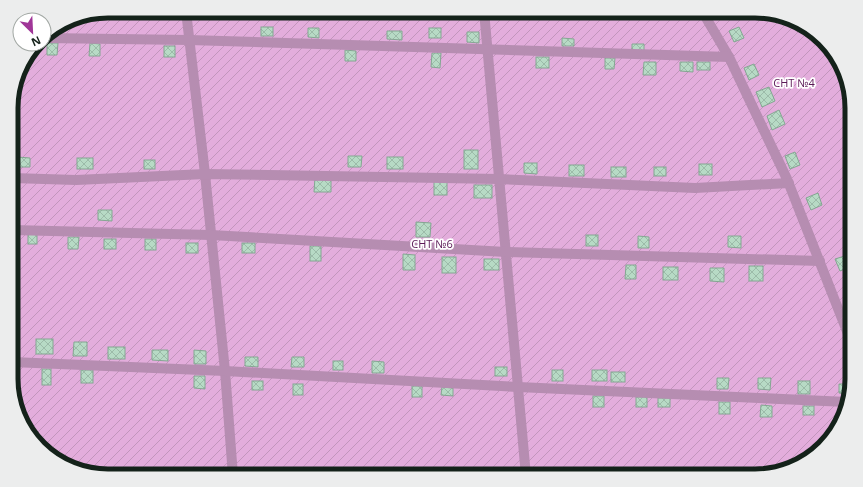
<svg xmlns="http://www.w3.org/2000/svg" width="863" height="487" font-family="'Open Sans',sans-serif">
	<defs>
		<pattern id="garden-furrows" width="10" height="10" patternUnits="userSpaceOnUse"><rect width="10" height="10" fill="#e3addc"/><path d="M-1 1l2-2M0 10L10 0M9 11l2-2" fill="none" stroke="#c295bc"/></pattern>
		<pattern id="building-cross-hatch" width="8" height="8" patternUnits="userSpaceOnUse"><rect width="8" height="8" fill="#b7dac5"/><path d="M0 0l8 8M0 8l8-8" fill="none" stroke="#9cbba9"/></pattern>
	</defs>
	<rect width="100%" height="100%" fill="#d6f9e4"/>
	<polygon fill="url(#garden-furrows)" points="108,11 755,11 803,24 836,54 852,102 852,385 839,427 809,460 761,476 108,476 60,463 27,433 12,391 12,96 21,65 37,44 44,44 44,35 71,18"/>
	<g fill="url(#building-cross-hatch)" stroke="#84a692">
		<rect x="261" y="27" width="12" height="9"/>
		<polygon points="739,27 744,38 734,42 729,31"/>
		<polygon points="308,28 319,28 319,38 308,37"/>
		<rect x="429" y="28" width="12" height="10"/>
		<polygon points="387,31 402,31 402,40 387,39"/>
		<polygon points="467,32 479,32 479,43 467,42"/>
		<polygon points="562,38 574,39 574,46 562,46"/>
		<polygon points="47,43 58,43 57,55 47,55"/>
		<polygon points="90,43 100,44 100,56 89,56"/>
		<polygon points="632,44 644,44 644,52 632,51"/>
		<rect x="164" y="46" width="11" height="11"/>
		<polygon points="345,50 356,51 356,61 345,61"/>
		<polygon points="432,53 441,53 440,68 431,67"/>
		<rect x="536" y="57" width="13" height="11"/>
		<polygon points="605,58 615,58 614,69 605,69"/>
		<polygon points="644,62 656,62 656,75 643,75"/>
		<polygon points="680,62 693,62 693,72 680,71"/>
		<rect x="697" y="62" width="13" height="8"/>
		<polygon points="754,64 759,75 749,80 744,68"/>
		<polygon points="769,87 775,101 762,107 756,92"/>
		<polygon points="779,110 785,124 772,130 767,116"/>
		<rect x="464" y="150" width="14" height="19"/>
		<polygon points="795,152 800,165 790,169 785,156"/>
		<polygon points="348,156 362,156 361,167 348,167"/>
		<polygon points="17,157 30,158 30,167 17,167"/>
		<rect x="387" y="157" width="16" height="12"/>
		<rect x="77" y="158" width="16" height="11"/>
		<rect x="144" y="160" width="11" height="9"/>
		<polygon points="524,163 537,163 537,174 524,173"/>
		<rect x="699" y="164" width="13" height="11"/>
		<rect x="569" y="165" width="15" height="11"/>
		<rect x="611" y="167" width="15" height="10"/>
		<rect x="654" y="167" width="12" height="9"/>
		<polygon points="315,177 331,178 331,192 314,192"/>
		<rect x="434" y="181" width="13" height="14"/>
		<rect x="474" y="185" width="18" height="13"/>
		<polygon points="818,193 822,205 811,210 806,198"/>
		<polygon points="98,210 112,210 112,221 98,220"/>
		<polygon points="416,222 431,223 430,237 416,237"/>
		<rect x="28" y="234" width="9" height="10"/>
		<rect x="586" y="235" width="12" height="11"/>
		<polygon points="638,236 649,237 649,248 638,248"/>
		<polygon points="728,236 741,236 741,248 728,247"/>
		<polygon points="68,237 79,237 78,249 68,249"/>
		<rect x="104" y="239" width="12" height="10"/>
		<rect x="145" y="239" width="11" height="11"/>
		<rect x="186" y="243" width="12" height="10"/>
		<rect x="242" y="243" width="13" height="10"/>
		<rect x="310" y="246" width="11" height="15"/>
		<polygon points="403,254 415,255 415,270 403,270"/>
		<polygon points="848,255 852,266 840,271 835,259"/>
		<rect x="442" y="257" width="14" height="16"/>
		<rect x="484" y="259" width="15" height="11"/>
		<polygon points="626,265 636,265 636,279 625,279"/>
		<rect x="749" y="266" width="14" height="15"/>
		<rect x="663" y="267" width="15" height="13"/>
		<polygon points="710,268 724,268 724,282 710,281"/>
		<polygon points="852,288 852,298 848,300 845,291"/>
		<rect x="36" y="339" width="17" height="15"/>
		<polygon points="74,342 87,342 87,356 73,356"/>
		<rect x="108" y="347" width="17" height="12"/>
		<polygon points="152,350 168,350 168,361 152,360"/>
		<polygon points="194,350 206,351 206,364 194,364"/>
		<polygon points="245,357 258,357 258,367 245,366"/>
		<polygon points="292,357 304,357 304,367 291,367"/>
		<rect x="333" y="361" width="10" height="9"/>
		<polygon points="372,361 384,362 384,373 372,373"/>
		<rect x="495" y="367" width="12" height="9"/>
		<rect x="42" y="369" width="9" height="16"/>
		<rect x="81" y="370" width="12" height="13"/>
		<rect x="552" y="370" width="11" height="11"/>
		<rect x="592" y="370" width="15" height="11"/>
		<rect x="611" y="372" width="14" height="10"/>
		<polygon points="194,376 205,376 205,389 194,388"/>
		<polygon points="717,378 729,378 728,389 717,389"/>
		<polygon points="758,378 771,378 770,390 758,389"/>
		<rect x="252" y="381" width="11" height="9"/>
		<rect x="798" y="381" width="12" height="13"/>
		<rect x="293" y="384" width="10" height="11"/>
		<polygon points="839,384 850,384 849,394 839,393"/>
		<rect x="412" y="386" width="10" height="11"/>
		<polygon points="442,387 453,388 453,396 441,395"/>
		<rect x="593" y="396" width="11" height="11"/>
		<rect x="636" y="397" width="11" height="10"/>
		<rect x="658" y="398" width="12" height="9"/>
		<rect x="719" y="402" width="11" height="12"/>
		<polygon points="761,405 772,406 772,417 760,417"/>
		<rect x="803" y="406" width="11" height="9"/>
	</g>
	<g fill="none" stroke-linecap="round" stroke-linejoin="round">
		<g stroke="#b68db1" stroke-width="10">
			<polyline points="186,11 205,174 225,371 233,476"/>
			<polyline points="484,11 526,476"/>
			<polyline points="702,11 729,57 787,179 852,344"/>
			<polyline points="44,38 189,40 729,57"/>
			<polyline points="12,178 76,180 205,174 499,179 695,188 789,183"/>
			<polyline points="12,230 211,235 506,252 820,261"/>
			<polyline points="12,362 225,371 518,387 847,402"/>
		</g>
	</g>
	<g text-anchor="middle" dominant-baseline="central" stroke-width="3.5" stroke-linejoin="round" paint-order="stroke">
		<g font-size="11" fill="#5b1856" stroke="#fff">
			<text x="794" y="82">СНТ №4</text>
			<text x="432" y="243">СНТ №6</text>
		</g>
	</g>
	<path d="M0 0H863V487H0ZM108 18H755A90 90 0 0 1 845 108V379A90 90 0 0 1 755 469H108A90 90 0 0 1 18 379V108A90 90 0 0 1 108 18Z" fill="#eceded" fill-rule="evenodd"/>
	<path fill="none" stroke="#14221a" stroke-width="5" d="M108 18H755A90 90 0 0 1 845 108V379A90 90 0 0 1 755 469H108A90 90 0 0 1 18 379V108A90 90 0 0 1 108 18Z"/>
	<g transform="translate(32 32) rotate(156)"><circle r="19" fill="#ffffff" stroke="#a1a7a3"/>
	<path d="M0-3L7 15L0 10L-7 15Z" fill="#a03698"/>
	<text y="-6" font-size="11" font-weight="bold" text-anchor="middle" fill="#14221a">N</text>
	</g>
</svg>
